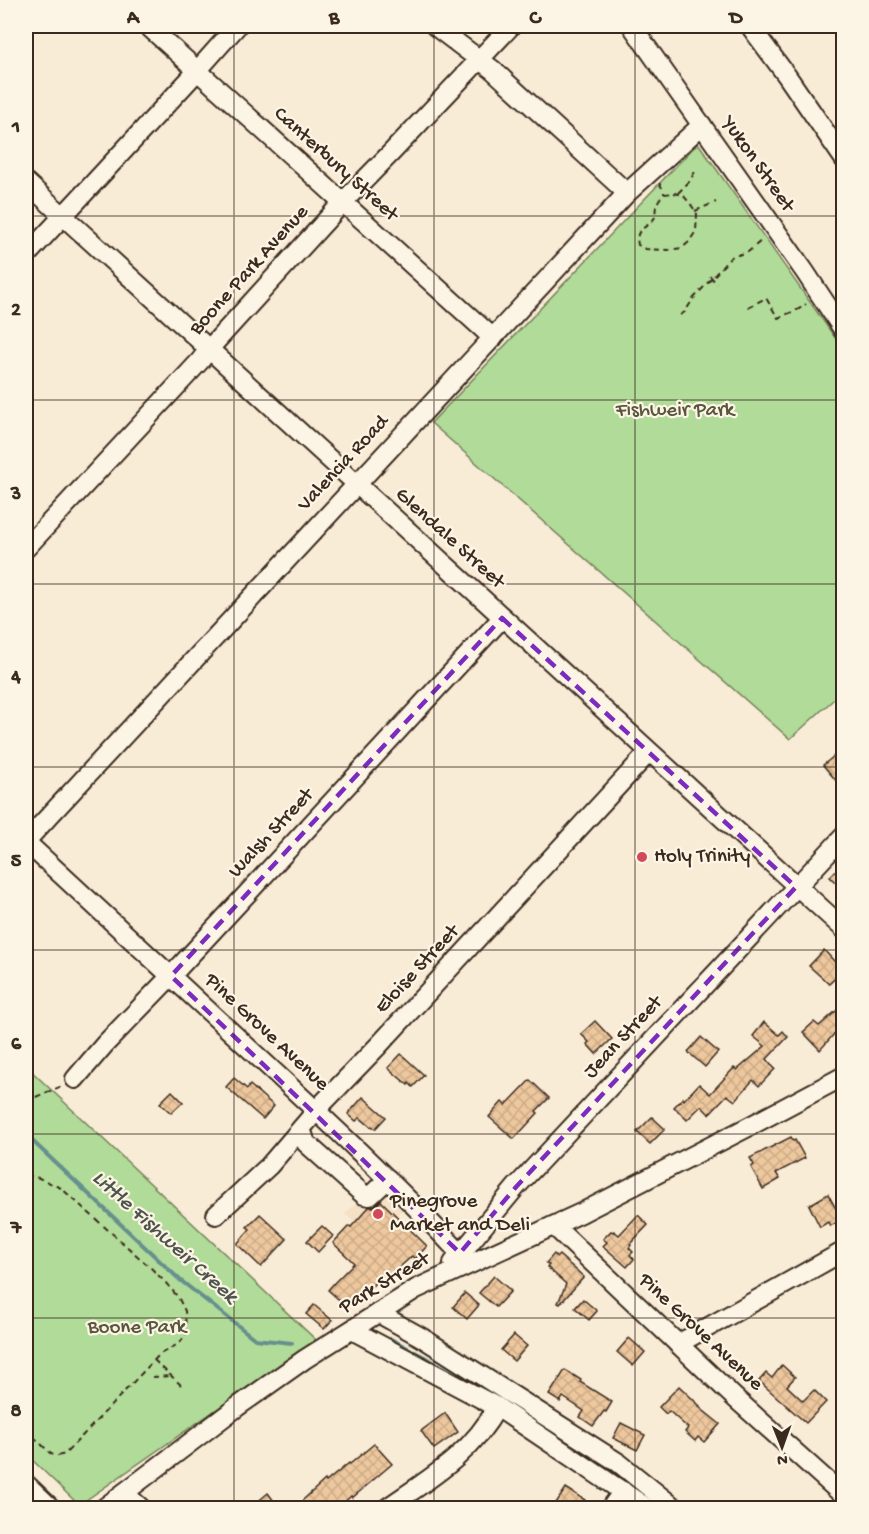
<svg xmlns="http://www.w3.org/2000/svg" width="869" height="1534" font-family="'Gochi Hand',sans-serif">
	<defs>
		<pattern id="building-cross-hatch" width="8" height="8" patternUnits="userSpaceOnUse" patternTransform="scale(1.5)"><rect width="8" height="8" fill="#edc79d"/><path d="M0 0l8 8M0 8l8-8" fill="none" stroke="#ccab87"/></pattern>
	</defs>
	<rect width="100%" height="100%" fill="#f9ecd7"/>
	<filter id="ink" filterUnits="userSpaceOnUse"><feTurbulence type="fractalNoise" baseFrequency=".0167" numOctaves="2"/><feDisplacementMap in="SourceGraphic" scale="12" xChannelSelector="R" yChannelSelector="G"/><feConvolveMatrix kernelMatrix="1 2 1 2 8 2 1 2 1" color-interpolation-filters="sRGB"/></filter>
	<g filter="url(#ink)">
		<polygon fill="#f5e1c6" points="380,1179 406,1206 373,1239 345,1214"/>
		<g fill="#b1db98" stroke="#76825b" stroke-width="1.5">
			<polygon points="698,143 843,349 843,691 790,739 431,423"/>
			<polygon points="26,1066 316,1340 79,1505 26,1454"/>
		</g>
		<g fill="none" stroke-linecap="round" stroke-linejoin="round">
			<g stroke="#66908e" stroke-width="4">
				<polyline points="26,1135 180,1280 255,1339 292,1343"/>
				<polyline points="391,1339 495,1395"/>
				<polyline points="514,1407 638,1489"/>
			</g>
		</g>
		<g fill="url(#building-cross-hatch)" stroke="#3b2a1e" stroke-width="1.5">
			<polygon points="839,752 843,757 843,789 823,765"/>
			<polygon points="843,862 843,890 830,877"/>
			<polygon points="824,950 843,971 829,984 809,966"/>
			<polygon points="843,1005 843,1024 820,1050 803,1032 814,1022 819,1026"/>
			<polygon points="595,1021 612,1039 596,1054 587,1044 589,1042 581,1034"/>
			<polygon points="764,1022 779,1035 783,1031 788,1037 767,1059 775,1069 759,1086 753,1080 735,1101 727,1095 709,1114 701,1106 687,1120 674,1107 683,1098 684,1100 699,1084 710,1094 734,1068 737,1070 765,1046 753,1036"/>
			<polygon points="701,1037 718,1052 705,1067 688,1052"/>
			<polygon points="401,1054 424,1075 413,1087 409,1083 408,1085 388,1068"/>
			<polygon points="234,1078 247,1089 250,1085 274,1106 263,1119 226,1087"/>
			<polygon points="530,1080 549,1098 536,1111 538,1113 514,1139 489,1117 502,1102 506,1105"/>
			<polygon points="172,1091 183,1102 171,1113 160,1103"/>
			<polygon points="363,1097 386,1117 375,1129 372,1126 371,1127 360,1118 356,1121 348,1114"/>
			<polygon points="652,1117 665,1129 650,1144 637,1132"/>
			<polygon points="791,1137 793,1141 795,1140 805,1158 776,1173 780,1179 763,1189 751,1167 754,1165 750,1158"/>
			<polygon points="828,1194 842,1220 830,1226 828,1222 820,1227 809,1205"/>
			<polygon points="381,1201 427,1246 415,1259 412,1256 390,1276 386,1272 366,1292 363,1288 347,1307 328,1290 335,1282 354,1263 333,1243 349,1226 351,1227 369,1207 374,1207"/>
			<polygon points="260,1214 287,1239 261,1267 237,1244 250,1229 247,1227"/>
			<polygon points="638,1215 648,1225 630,1244 631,1245 629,1248 633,1252 630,1255 634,1259 627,1267 603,1246 607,1242 603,1239 611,1231 613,1232 614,1231 619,1235"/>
			<polygon points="322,1226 333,1236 318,1252 307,1241"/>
			<polygon points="554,1254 557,1257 559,1255 584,1277 560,1304 558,1303 566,1284 547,1267 549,1265 546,1263"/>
			<polygon points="494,1276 511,1291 496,1307 479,1293"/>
			<polygon points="465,1293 479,1305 467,1319 453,1307"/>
			<polygon points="583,1299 597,1311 589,1320 575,1308"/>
			<polygon points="314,1305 332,1320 324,1329 306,1314"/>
			<polygon points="514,1335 527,1346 514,1361 501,1350"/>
			<polygon points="629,1338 645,1352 633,1366 617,1352"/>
			<polygon points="782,1365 795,1377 787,1386 803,1401 814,1390 826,1402 806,1423 759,1381 766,1373 772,1378"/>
			<polygon points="565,1370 581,1380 580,1382 612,1402 606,1412 604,1411 593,1426 580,1417 584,1411 563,1397 560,1402 549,1395"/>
			<polygon points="679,1386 700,1406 699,1407 720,1424 704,1442 698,1437 695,1441 685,1432 688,1428 669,1411 666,1414 659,1407"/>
			<polygon points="445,1413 458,1432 434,1449 421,1431"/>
			<polygon points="621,1423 645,1435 637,1450 613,1438"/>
			<polygon points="374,1444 392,1464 352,1498 351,1496 337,1509 293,1509 325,1480 326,1482 349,1463 350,1464"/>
			<polygon points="566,1488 585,1500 579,1509 552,1509"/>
			<polygon points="268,1493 280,1509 249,1509"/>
		</g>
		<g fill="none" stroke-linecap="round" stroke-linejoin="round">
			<g stroke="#3b2a1e" stroke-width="22">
				<g id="minor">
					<polyline points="148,26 493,338"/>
					<polyline points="435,26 493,70 627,193"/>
					<polyline points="632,26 805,272 844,331"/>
					<polyline points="750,26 787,76 844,159"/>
					<polyline points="26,182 844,929"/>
					<polyline points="26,256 189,80 237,26"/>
					<polyline points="26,548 200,361 209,349 343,202 391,153 511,26"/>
					<polyline points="26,841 627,193 702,125"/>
					<path d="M 26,842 C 98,908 170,975 242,1042 C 320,1114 398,1186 470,1264"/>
					<polyline points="75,1079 105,1044 171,976 502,618"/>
					<polyline points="301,1129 306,1143 364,1195 370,1196 388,1179"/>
					<polyline points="216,1215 269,1166 323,1103 378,1046 649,752"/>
					<polyline points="554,1226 735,1398 844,1496"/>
					<polyline points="453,1263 516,1187 844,836"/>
					<polyline points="378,1313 421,1337 619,1463 675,1508"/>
					<polyline points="352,1330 497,1407 647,1508"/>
					<polyline points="678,1344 844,1251"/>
					<polyline points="26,1484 51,1508"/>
					<polyline points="124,1493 141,1508"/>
					<polyline points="104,1508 237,1407 305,1359 416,1289 581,1213 750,1126 844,1076"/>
					<path d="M 387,1508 C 430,1478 471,1455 497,1407"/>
					<polyline points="611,1508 623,1491"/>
				</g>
			</g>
			<g stroke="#3b2a1e" stroke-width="2" stroke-dasharray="6 4.5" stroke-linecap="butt">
				<polyline points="659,183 664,191 664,194"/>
				<path d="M 674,193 L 683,195 L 692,206 L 697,214 L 696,231 L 689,242 L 682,248 L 668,250 L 645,249 L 638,245 C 634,226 648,230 655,217 C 656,215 655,210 656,207 C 657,202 660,198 664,194 Z"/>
				<polyline points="678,193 689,182 696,170"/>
				<polyline points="695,211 716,202"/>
				<polyline points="710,276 717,284"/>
				<polyline points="748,307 766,298 778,318 799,309 806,304"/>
				<polyline points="680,315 685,312 693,299 731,257 748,252 762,240"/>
				<polyline points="26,1101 62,1086"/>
				<polyline points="26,1175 39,1178 61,1188 152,1269 165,1282 178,1297 185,1311 186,1334 180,1343 160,1354 65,1454 57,1456 51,1454 26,1429"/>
				<polyline points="154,1360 181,1385"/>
				<polyline points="152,1377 172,1376"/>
			</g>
			<use href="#minor" stroke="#fcf5e5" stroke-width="18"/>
		</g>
	</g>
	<path fill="none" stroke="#7b2cbf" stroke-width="4.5" stroke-dasharray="12 8" stroke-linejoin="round" d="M 502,618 L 796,887 L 516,1187 L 460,1253 L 171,976 Z"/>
	<path fill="none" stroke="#3b2a1e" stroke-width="1.5" stroke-opacity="0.55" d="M 234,26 L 234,1508M 434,26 L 434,1508M 635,26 L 635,1508M 26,216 L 844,216M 26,400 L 844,400M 26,584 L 844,584M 26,767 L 844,767M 26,950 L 844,950M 26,1134 L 844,1134M 26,1318 L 844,1318"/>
	<g fill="#d1495b" stroke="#fcf5e5" stroke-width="2">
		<circle cx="642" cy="857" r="6"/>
		<circle cx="378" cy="1214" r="6"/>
	</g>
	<g text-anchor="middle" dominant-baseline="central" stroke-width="4.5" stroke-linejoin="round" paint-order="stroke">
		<g font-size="21" fill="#3b2a1e" stroke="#fcf5e5">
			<text transform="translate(335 165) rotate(42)">Canterbury Street</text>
			<text transform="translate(757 165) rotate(55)">Yukon Street</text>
			<text transform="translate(250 271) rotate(-48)">Boone Park Avenue</text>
			<text transform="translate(344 464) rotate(-47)">Valencia Road</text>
			<text transform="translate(449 539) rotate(42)">Glendale Street</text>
			<text transform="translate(272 834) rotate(-47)">Walsh Street</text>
			<text transform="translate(418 970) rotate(-47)">Eloise Street</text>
			<text transform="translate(266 1033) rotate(43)">Pine Grove Avenue</text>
			<text transform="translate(624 1038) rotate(-47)">Jean Street</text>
			<text transform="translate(385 1284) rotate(-31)">Park Street</text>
			<text transform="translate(700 1333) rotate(43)">Pine Grove Avenue</text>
		</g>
		<g font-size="21" fill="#58563c" stroke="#fcf5e5">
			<text x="675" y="411">Fishweir Park</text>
			<text x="137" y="1328">Boone Park</text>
		</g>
		<g font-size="21" fill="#3b2a1e" stroke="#fcf5e5" text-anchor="start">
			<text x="654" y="857">Holy Trinity</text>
			<text x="390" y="1202">Pinegrove<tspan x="390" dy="24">Market and Deli</tspan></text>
		</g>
		<g font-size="22" font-style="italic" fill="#4d544d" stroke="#fcf5e5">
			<text transform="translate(164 1238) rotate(42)">Little Fishweir Creek</text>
		</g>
	</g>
	<rect width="869" height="1534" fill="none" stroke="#fcf5e5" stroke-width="66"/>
	<g transform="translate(782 1447) rotate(179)" stroke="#fcf5e5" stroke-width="4.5" paint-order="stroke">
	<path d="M0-4.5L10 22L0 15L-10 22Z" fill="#3b2a1e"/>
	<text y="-9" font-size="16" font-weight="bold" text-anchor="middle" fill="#3b2a1e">N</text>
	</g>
	<rect x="33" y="33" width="803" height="1468" fill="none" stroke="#3b2a1e" stroke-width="2"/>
	<g font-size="20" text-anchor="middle" font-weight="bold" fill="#3b2a1e">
		<text x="133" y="23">A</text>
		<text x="334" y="23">B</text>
		<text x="535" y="23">C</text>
		<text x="736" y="23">D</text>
		<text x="16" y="132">1</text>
		<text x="16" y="315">2</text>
		<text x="16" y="499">3</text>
		<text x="16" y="682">4</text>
		<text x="16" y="866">5</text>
		<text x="16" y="1049">6</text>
		<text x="16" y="1233">7</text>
		<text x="16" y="1416">8</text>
	</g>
</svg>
